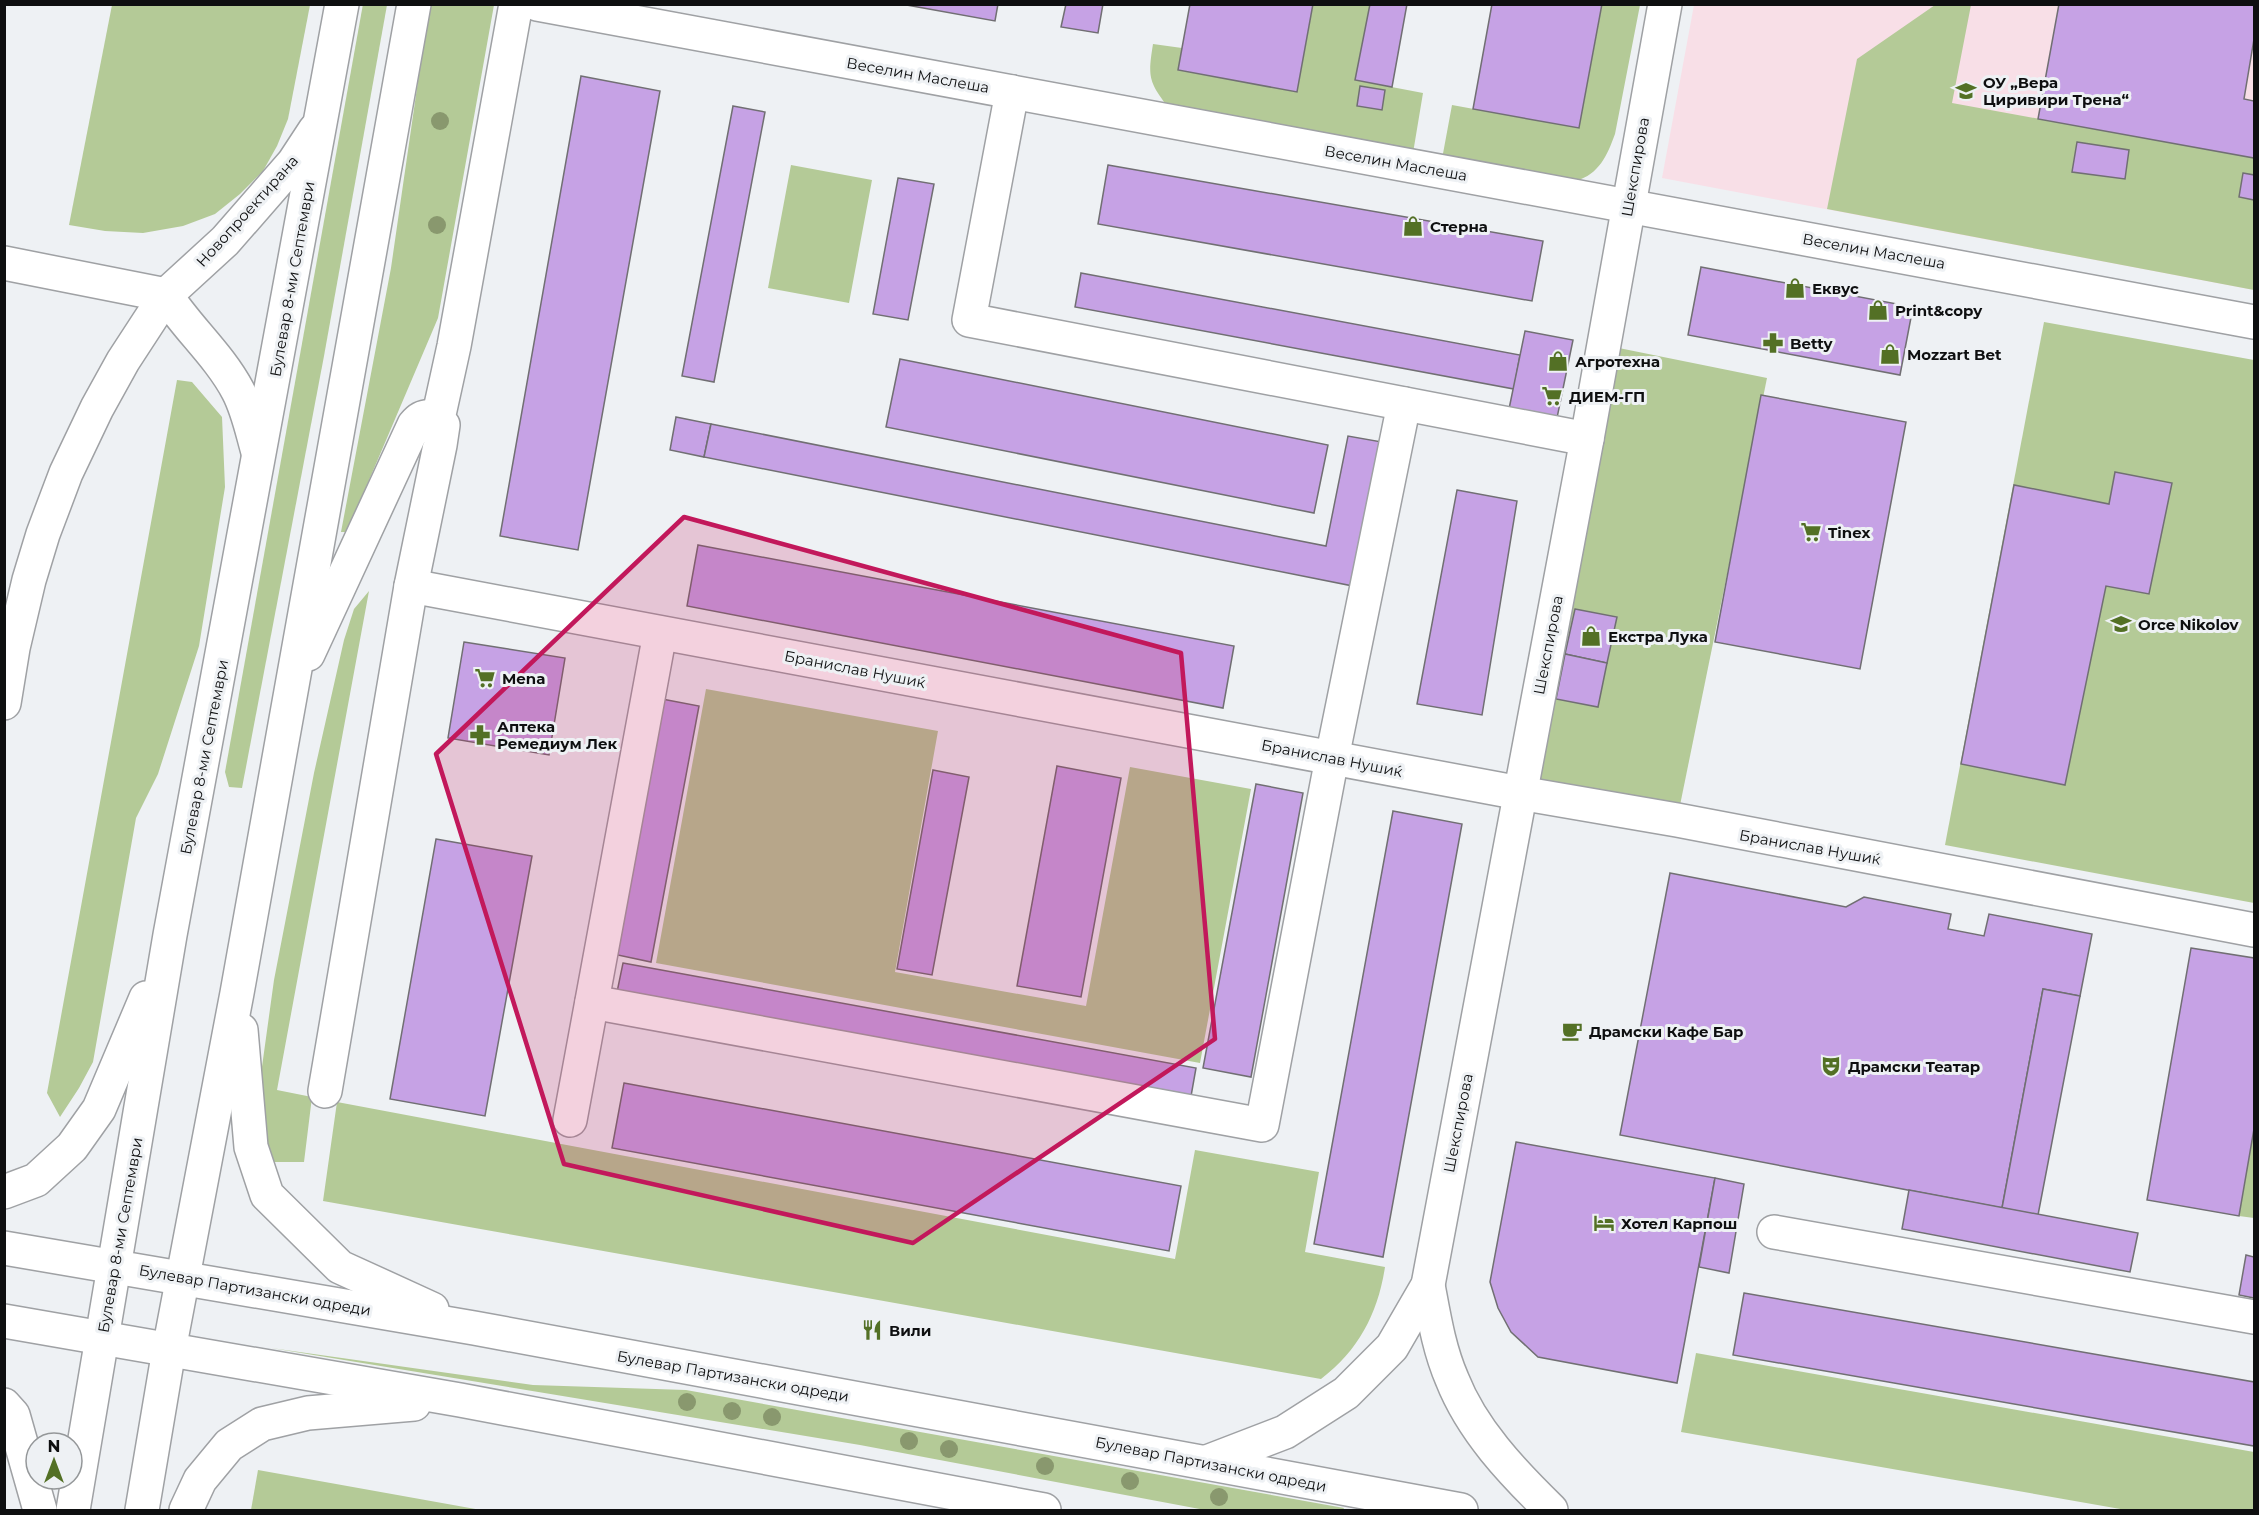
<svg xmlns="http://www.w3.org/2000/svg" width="2259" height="1515" font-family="Montserrat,sans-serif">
	<rect width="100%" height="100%" fill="#eef1f4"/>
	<polygon fill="#f8dfe7" points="1694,5 2254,5 2254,290 1662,178"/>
	<g fill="#b4ca97">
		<polygon points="363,4 387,5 324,356 242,788 229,787 225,772"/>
		<polygon points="112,5 310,5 288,119 277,146 263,171 240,194 215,214 183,226 143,233 105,231 69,225"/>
		<polygon points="429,5 494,5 438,318 347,532 341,532 391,268"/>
		<path d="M 1313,5 L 1370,5 L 1355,80 L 1423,93 L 1413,153 L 1168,107 C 1148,81 1148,76 1153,44 L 1182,48 L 1178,70 L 1297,92 Z"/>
		<path d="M 1602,5 L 1640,5 L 1615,134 C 1607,156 1599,174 1576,181 L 1442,159 L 1452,105 L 1579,128 Z"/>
		<polygon points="1935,5 1971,5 1952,103 2254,158 2254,290 1827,209 1857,59"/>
		<polygon points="791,165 872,180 849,303 768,288"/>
		<polygon points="2044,322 2254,360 2254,903 1945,845"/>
		<polygon points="1604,345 1767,378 1677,820 1520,793"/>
		<polygon points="177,380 192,382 222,417 225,487 199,646 158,774 136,818 93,1062 79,1088 60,1117 47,1093"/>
		<polygon points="369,591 277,1090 312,1097 304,1162 268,1162 261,1074 274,980 314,773 344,640 354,609"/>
		<polygon points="706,689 938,731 895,972 1086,1006 1130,767 1251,789 1200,1063 656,963"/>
		<path d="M 337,1102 L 1175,1259 L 1195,1150 L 1319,1172 L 1305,1252 L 1385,1267 C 1378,1313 1359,1350 1321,1379 L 323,1201 Z"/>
		<polygon points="2254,1129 2254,1218 2239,1216"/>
		<polygon points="271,1348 533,1385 686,1390 1344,1508 1343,1510 1205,1510 860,1445"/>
		<polygon points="1696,1353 2254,1452 2254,1510 2126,1510 1681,1432"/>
		<polygon points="258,1470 481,1510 251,1510"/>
	</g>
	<g fill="#c6a2e5" stroke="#716f73" stroke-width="1.5">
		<polygon points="901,4 998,4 995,21"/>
		<polygon points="1066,4 1103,4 1098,33 1061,27"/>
		<polygon points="1190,4 1313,4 1297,92 1178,70"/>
		<polygon points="1370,4 1407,4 1392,87 1355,80"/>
		<polygon points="1492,4 1602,4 1579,128 1473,109"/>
		<polygon points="2059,4 2254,4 2254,39 2244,99 2254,101 2254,158 2038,119"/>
		<polygon points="581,76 660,91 578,550 500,536"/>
		<polygon points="1360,86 1385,90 1382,110 1357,106"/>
		<polygon points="733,106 765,112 714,382 682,376"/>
		<polygon points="2077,142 2129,150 2125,179 2072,172"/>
		<polygon points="1108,165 1543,241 1532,301 1098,224"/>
		<polygon points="2243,173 2254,175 2254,200 2239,197"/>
		<polygon points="898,178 934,184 908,320 873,314"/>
		<polygon points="1701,267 1913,307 1900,375 1688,335"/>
		<polygon points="1081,273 1520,355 1514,389 1075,307"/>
		<polygon points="1525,331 1573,340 1557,418 1509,409"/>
		<polygon points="900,359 1328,445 1314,513 886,427"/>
		<polygon points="1761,395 1906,422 1860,669 1715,642"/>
		<polygon points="676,417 711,424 704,457 670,450"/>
		<polygon points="711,424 1326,546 1348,436 1382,442 1353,586 704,457"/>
		<polygon points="2115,472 2172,483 2149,594 2106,586 2065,785 1961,764 2014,485 2109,504"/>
		<polygon points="1457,490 1517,501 1482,715 1417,704"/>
		<polygon points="698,545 1234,646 1223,708 687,606"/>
		<polygon points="1575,609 1617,617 1607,663 1565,654"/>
		<polygon points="464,642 565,658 549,755 448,738"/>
		<polygon points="1565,654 1607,663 1598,707 1556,699"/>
		<polygon points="662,699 699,706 651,962 613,954"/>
		<polygon points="1057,766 1121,778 1081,997 1017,986"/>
		<polygon points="933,770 969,777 932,975 897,969"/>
		<polygon points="1256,784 1303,793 1251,1077 1203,1068"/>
		<polygon points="1393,811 1462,824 1383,1257 1314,1244"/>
		<polygon points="436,839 532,856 485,1116 390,1099"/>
		<polygon points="1670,873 1846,907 1864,897 1951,914 1948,929 1984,936 1989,914 2092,934 2080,996 2043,989 2002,1208 1620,1135"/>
		<polygon points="2191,948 2254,958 2254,1129 2239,1216 2147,1200"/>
		<polygon points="623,963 1196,1068 1190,1102 616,997"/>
		<polygon points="2043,989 2080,996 2038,1215 2002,1208"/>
		<polygon points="624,1083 1181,1186 1169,1251 612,1148"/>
		<polygon points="1516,1142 1715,1178 1677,1383 1538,1357 1511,1332 1498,1308 1490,1282"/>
		<polygon points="1715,1178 1744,1184 1729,1273 1699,1267"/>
		<polygon points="1909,1190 2138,1233 2130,1272 1902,1229"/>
		<polygon points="2246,1255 2254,1257 2254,1298 2239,1295"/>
		<polygon points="1744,1293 2254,1382 2254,1446 1733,1355"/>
	</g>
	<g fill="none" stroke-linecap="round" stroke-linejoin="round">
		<g stroke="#9fa1a4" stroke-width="36">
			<g id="minor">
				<polyline points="537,4 2254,322"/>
				<polyline points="1012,92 969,320 1587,439"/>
				<path d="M 4,263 L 166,295 C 187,328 219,355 238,391 C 248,410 252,431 258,452"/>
				<polyline points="411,586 1520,793 1677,820 2254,930"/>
				<path d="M 308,654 L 414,425 C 421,416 428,415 438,419"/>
				<polyline points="4,703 13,648 29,580 43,534 66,473 97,408 123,361 166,295 225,241 294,162 315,130"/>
				<polyline points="592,1002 1262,1125 1332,758 1404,404"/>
				<polyline points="241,1030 251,1147 267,1195 340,1267 432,1309"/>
				<polyline points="325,1091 411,586 440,445 443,425 438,419 454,346 516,4"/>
				<polyline points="570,1120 660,633"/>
				<polyline points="4,1192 36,1180 72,1147 99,1109 146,998"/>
				<polyline points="1774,1232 2254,1317"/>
				<polyline points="4,1248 474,1328 1461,1510"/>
				<path d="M 1428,1285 C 1434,1317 1439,1349 1452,1379 C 1472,1430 1512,1472 1551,1510"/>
				<polyline points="4,1321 460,1400 1044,1510"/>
				<polyline points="4,1405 13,1415 40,1510"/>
				<polyline points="1207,1462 1285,1432 1346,1393 1392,1347 1428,1285 1587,439 1665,4"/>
				<polyline points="73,1510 170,935 342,4"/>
				<polyline points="142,1510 169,1350 237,993 414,4"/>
				<polyline points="186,1510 200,1480 229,1445 262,1424 308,1413 414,1404"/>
			</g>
		</g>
		<use href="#minor" stroke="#fff" stroke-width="33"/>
	</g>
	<g fill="#89986e">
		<circle cx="440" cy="121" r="9"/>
		<circle cx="437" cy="225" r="9"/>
		<circle cx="687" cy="1402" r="9"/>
		<circle cx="732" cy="1411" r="9"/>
		<circle cx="772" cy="1417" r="9"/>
		<circle cx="909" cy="1441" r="9"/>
		<circle cx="949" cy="1449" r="9"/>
		<circle cx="1045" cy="1466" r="9"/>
		<circle cx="1130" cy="1481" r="9"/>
		<circle cx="1219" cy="1497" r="9"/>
	</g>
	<path fill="#c2185b" fill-opacity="0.2" stroke="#c2185b" stroke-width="4.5" stroke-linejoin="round" d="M 684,517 L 1181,653 L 1215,1039 L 913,1243 L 564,1164 L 436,754 Z"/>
	<defs>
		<g id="school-bare" transform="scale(1.62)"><path d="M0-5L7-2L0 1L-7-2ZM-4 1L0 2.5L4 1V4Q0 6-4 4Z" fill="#537025" stroke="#eef1f4" stroke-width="2.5" paint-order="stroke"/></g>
		<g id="shop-bare" transform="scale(1.62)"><path d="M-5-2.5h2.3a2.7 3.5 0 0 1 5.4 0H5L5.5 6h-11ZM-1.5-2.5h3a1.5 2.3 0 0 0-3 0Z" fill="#537025" stroke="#eef1f4" stroke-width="2.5" paint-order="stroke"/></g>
		<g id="pharmacy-bare" transform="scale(1.62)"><path d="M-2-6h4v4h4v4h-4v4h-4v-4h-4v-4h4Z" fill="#537025" stroke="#eef1f4" stroke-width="2.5" paint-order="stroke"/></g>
		<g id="supermarket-bare" transform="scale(1.62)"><path d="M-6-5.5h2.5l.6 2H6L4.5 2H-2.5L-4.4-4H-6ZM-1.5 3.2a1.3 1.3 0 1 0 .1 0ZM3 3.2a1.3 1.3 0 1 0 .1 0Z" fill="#537025" stroke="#eef1f4" stroke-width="2.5" paint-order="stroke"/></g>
		<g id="cafe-bare" transform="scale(1.62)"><path d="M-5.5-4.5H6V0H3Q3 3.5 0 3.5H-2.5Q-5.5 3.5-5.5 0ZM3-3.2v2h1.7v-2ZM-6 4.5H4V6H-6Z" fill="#537025" stroke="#eef1f4" stroke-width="2.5" paint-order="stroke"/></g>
		<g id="theatre-bare" transform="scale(1.62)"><path d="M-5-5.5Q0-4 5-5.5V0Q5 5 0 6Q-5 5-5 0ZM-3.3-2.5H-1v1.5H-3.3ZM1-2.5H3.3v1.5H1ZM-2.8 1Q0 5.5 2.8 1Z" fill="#537025" stroke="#eef1f4" stroke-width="2.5" paint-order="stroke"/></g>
		<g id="hotel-bare" transform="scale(1.62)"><path d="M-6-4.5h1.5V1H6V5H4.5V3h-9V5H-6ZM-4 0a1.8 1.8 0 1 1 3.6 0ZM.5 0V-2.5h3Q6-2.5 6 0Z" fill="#537025" stroke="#eef1f4" stroke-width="2.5" paint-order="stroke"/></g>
		<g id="restaurant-bare" transform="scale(1.62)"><path d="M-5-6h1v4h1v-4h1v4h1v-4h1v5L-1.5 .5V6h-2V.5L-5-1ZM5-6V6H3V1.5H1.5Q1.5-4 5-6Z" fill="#537025" stroke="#eef1f4" stroke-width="2.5" paint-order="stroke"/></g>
	</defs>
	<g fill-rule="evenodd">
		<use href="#school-bare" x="1966" y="91"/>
		<use href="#shop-bare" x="1413" y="226"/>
		<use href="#shop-bare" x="1795" y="288"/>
		<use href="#shop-bare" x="1878" y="310"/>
		<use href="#pharmacy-bare" x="1773" y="343"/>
		<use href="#shop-bare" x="1890" y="354"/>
		<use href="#shop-bare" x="1558" y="361"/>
		<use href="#supermarket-bare" x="1552" y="396"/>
		<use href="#supermarket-bare" x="1811" y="532"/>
		<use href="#school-bare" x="2121" y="624"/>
		<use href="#shop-bare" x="1591" y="636"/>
		<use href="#supermarket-bare" x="485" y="678"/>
		<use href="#pharmacy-bare" x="480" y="735"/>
		<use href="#cafe-bare" x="1572" y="1031"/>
		<use href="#theatre-bare" x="1831" y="1066"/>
		<use href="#hotel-bare" x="1604" y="1223"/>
		<use href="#restaurant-bare" x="872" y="1330"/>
	</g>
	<g text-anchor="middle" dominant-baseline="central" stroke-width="6" stroke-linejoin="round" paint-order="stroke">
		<g font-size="15" fill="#0e0f10" stroke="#eef1f4">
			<text transform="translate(918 75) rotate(10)">Веселин Маслеша</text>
			<text transform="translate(1396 163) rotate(10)">Веселин Маслеша</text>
			<text transform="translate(1635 167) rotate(-80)">Шекспирова</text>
			<text transform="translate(247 211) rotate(-48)">Новопроектирана</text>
			<text transform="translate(1874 251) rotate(10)">Веселин Маслеша</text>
			<text transform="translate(292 279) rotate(-80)">Булевар 8-ми Септември</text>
			<text transform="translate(1548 645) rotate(-79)">Шекспирова</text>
			<text transform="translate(855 669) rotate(11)">Бранислав Нушиќ</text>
			<text transform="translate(204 757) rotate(-79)">Булевар 8-ми Септември</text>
			<text transform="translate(1332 758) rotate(11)">Бранислав Нушиќ</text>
			<text transform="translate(1810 847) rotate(10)">Бранислав Нушиќ</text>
			<text transform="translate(1458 1123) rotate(-79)">Шекспирова</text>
			<text transform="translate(120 1235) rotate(-80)">Булевар 8-ми Септември</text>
			<text transform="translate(255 1290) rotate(10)">Булевар Партизански одреди</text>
			<text transform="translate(733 1376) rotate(10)">Булевар Партизански одреди</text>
			<text transform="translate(1211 1464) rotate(11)">Булевар Партизански одреди</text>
		</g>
		<g font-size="15" font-weight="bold" fill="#0e0f10" stroke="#eef1f4" text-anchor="start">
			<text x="1983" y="82">ОУ „Вера<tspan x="1983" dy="17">Циривири Трена“</tspan></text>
			<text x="1430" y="226">Стерна</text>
			<text x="1812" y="288">Еквус</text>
			<text x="1895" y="310">Print&amp;copy</text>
			<text x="1790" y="343">Betty</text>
			<text x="1907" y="354">Mozzart Bet</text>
			<text x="1575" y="361">Агротехна</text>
			<text x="1569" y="396">ДИЕМ-ГП</text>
			<text x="1828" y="532">Tinex</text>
			<text x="2138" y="624">Orce Nikolov</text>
			<text x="1608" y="636">Екстра Лука</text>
			<text x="502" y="678">Mena</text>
			<text x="497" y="726">Аптека<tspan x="497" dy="17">Ремедиум Лек</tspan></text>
			<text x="1589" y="1031">Драмски Кафе Бар</text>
			<text x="1848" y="1066">Драмски Театар</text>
			<text x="1621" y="1223">Хотел Карпош</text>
			<text x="889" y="1330">Вили</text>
		</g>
	</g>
	<rect width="2259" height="1515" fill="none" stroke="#0e0f10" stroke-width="12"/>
	<g transform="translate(54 1461)"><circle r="28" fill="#eef1f4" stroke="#949799" stroke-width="1.5"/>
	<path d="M0-4.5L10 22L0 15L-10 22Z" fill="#537025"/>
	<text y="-9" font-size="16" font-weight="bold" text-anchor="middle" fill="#0e0f10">N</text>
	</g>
</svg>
